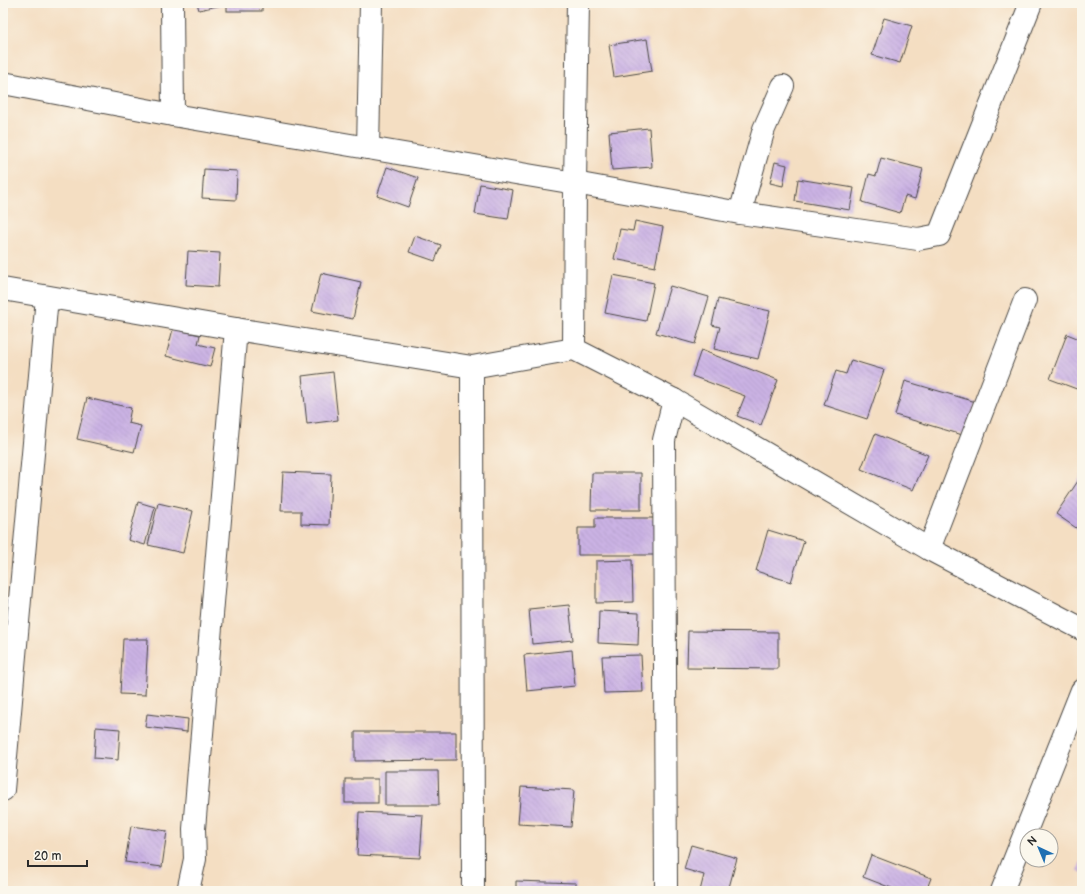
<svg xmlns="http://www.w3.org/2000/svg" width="1085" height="894" font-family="'Balsamiq Sans',sans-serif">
	<defs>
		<pattern id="building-back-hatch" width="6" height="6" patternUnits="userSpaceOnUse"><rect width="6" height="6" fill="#cbb2e4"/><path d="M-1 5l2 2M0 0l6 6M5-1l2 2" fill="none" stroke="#ae99c4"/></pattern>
	</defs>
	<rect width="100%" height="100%" fill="#fbf7ec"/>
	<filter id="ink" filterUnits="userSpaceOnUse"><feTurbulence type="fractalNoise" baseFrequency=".025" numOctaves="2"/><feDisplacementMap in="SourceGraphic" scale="8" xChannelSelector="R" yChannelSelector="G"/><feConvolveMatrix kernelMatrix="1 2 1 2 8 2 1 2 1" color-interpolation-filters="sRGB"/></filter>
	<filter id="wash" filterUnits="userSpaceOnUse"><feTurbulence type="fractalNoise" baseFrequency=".012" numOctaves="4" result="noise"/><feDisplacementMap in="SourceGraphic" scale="16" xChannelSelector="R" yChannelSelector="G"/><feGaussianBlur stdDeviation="0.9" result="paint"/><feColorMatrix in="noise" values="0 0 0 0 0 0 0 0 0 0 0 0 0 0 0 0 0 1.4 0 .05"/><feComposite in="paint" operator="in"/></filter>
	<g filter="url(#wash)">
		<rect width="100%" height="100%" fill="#f4dec2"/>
		<g id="blocks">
			<g fill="url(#building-back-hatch)">
				<polygon points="197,3 222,3 222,5 199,10"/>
				<rect x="227" y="3" width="35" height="8"/>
				<polygon points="884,18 912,26 900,63 872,55"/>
				<polygon points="647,39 652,71 614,77 609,45"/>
				<polygon points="649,128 652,167 612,170 609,132"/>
				<polygon points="881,158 923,169 915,199 905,196 900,213 862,202 869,174 876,176"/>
				<polygon points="775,162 787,165 783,186 770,183"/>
				<polygon points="387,167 418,178 408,207 377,196"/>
				<polygon points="204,169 237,171 236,200 202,198"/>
				<polygon points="798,179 854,188 850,210 795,201"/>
				<polygon points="480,184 513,190 508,219 475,214"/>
				<polygon points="635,221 663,227 655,267 614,259 620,229 633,231"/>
				<polygon points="415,236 441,245 435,261 409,252"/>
				<polygon points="188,251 220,253 218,287 186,285"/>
				<polygon points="321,273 361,282 353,319 312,311"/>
				<polygon points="613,275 654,283 646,321 605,313"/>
				<polygon points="670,286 709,297 695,344 656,333"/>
				<polygon points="718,299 770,311 758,359 714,349 720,327 712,325"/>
				<polygon points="173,329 200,335 198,344 215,348 210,367 166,356"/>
				<polygon points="1067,334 1082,340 1082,391 1050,379"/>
				<polygon points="701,350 778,380 761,425 737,416 745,396 692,376"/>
				<polygon points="851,360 884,370 867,419 824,405 836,371 846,374"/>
				<polygon points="333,372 338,420 307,424 302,376"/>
				<polygon points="905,381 976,402 966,436 895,415"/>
				<polygon points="87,398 131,408 128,423 141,426 134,452 77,439"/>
				<polygon points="875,434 928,455 913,490 861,469"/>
				<polygon points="283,472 331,474 329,525 301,524 301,511 281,511"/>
				<polygon points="592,473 641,473 641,510 591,510"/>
				<polygon points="1082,475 1082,532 1056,514"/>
				<polygon points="138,502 155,507 145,545 128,540"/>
				<polygon points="158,503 193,511 183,553 148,545"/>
				<polygon points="595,518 657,518 657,555 578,555 578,528 595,528"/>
				<polygon points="768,530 804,541 791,582 756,571"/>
				<polygon points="632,560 633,602 596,603 596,561"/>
				<polygon points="569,605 573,640 532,644 529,609"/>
				<polygon points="599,611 639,613 638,645 598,643"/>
				<polygon points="688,631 778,632 778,669 687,668"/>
				<polygon points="123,639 148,639 145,695 120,694"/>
				<polygon points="572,650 575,686 527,691 524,655"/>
				<polygon points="641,655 643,692 604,693 602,656"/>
				<polygon points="147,714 188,719 187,732 145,727"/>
				<polygon points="96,727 120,729 118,760 94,758"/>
				<polygon points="355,732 456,732 456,760 355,761"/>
				<polygon points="385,771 438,771 439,805 385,805"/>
				<rect x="345" y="779" width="33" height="24"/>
				<polygon points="521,787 574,790 571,827 518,824"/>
				<polygon points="359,812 423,815 420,858 357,855"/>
				<polygon points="131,826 167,831 162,867 125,862"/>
				<polygon points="691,845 737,858 728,891 700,891 704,875 684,869"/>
				<polygon points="871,855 931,878 926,891 899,891 863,877"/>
				<polygon points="1082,859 1082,873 1077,871"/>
				<polygon points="516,881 576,883 576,891 516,891"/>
			</g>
		</g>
	</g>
	<g filter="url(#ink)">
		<use href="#blocks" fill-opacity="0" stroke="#494642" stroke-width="1"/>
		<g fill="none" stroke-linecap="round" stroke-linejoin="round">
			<g stroke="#494642" stroke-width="24">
				<g id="street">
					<polyline points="172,3 173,115"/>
					<polyline points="3,83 173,115 575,183 740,213 918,239 939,235 1031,3"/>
					<polyline points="368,148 371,3"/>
					<polyline points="740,213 764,129 783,86"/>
					<polyline points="3,289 236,329 472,367 574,349 674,400 929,549 1082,629"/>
					<polyline points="574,349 575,183 578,3"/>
					<polyline points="472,367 473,891"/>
					<polyline points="929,549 1025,300"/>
					<polyline points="3,790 47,297"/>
					<polyline points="188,891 195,859 194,829 236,329"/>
					<polyline points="666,891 664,440 674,400"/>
					<polyline points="1002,891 1082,690"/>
				</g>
			</g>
			<use href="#street" stroke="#fff" stroke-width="22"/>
		</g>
	</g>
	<rect width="1085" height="894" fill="none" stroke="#fbf7ec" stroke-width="16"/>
	<g transform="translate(1039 848) rotate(316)"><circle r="19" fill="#fbf7ec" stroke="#a8a59f"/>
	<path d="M0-3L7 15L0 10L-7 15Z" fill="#1f6fb2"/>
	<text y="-6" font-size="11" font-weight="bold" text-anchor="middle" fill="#2b2b2b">N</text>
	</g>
	<path d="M28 860v6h59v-6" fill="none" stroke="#2b2b2b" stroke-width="2"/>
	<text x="34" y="860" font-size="12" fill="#2b2b2b" stroke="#fbf7ec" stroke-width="3" paint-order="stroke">20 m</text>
</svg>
